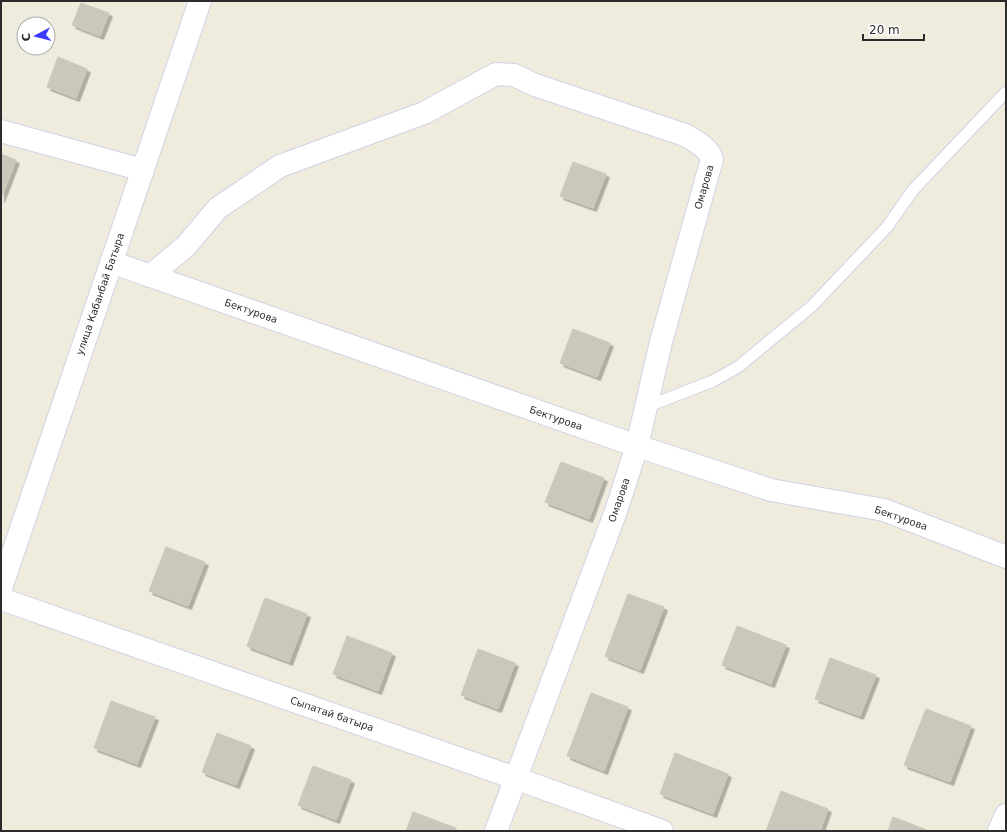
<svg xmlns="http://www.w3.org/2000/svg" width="1007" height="832" font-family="'DejaVu Sans',sans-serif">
	<defs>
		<filter id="shadow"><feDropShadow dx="3.5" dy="3.5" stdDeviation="0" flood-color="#0004"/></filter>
	</defs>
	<rect width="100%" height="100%" fill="#efebdd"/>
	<g fill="#cac8bc" stroke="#cbc8b6" filter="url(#shadow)">
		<polygon points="81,3 109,13 100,36 72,25"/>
		<polygon points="58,57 87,69 76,98 47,87"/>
		<polygon points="1,154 16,160 1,199"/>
		<polygon points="573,162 606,174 593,208 560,196"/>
		<polygon points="573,329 610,343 597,377 560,363"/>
		<polygon points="561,462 604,478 589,519 545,502"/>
		<polygon points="166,547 205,562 188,606 149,591"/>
		<polygon points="628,594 664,607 640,670 605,656"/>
		<polygon points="265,598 307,614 289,662 247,646"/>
		<polygon points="737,626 786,645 771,684 722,665"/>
		<polygon points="347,636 392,653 378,691 333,674"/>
		<polygon points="478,649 515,663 498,709 461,695"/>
		<polygon points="830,658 876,675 860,716 815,699"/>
		<polygon points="591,693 628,707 604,771 567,756"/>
		<polygon points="111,701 155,717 137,764 94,748"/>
		<polygon points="926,709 971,726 950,782 904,765"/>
		<polygon points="217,733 251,746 236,785 202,772"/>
		<polygon points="675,753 728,774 713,814 660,794"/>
		<polygon points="313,766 351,780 336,820 298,805"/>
		<polygon points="781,791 828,809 820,831 766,831"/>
		<polygon points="413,812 456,828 455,831 406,831"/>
		<polygon points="893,817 927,830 926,831 888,831"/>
	</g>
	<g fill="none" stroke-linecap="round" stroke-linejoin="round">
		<g stroke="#d2d2e6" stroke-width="13">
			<polyline id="lane" points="646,407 713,381 738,367 812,306 887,227 913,190 1006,92"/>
		</g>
		<g stroke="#d2d2e6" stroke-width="24">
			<g id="street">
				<polyline points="1,131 143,170"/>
				<polyline points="111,262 637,446 771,490 884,510 1006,557"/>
				<path d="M 150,276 L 186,246 L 218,208 L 280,166 L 424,113 L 496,74 L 514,75 L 535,85 L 685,135 C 695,141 709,148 712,159 L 661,342 L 637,446 L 616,511 L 496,831"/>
				<polyline points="1,588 200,1"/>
				<polyline points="1,599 515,778 662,831"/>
				<polyline points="999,831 1006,815"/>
			</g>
		</g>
		<use href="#lane" stroke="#fff" stroke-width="11"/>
		<use href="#street" stroke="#fff" stroke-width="22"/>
	</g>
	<g text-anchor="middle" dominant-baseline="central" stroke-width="3.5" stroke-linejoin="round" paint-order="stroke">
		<g font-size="10" fill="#2c2c2c" stroke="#fff">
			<text transform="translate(704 187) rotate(-74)">Омарова</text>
			<text transform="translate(100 294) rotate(-71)">улица Кабанбай Батыра</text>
			<text transform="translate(251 311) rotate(19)">Бектурова</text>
			<text transform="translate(556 418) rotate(19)">Бектурова</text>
			<text transform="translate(619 500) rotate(-71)">Омарова</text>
			<text transform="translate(901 518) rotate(19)">Бектурова</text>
			<text transform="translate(332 714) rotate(19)">Сыпатай батыра</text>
		</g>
	</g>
	<rect width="1007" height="832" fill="none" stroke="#2c2c2c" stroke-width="4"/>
	<g transform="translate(36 36) rotate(263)"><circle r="19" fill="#ffffff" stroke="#ababab"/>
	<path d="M0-3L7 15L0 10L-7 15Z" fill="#3d3aff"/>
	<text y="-6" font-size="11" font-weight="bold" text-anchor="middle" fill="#2c2c2c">С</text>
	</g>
	<path d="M863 34v6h61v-6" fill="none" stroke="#2c2c2c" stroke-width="2"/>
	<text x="869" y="34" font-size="12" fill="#2c2c2c" stroke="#ffffff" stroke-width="3" paint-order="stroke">20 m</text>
</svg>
